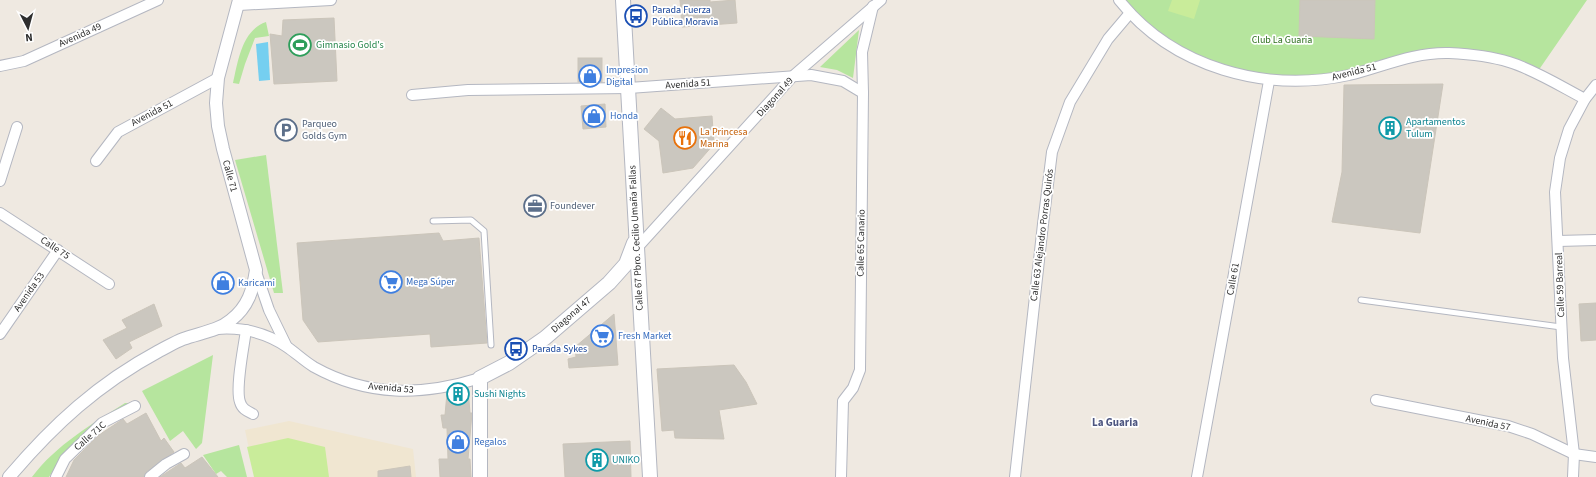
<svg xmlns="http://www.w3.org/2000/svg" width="1596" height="477" font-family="'Source Sans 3',sans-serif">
	<rect width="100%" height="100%" fill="#efe9e1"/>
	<polygon fill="#f0e6d1" points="289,421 413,449 416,477 255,477 245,430"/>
	<g fill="#b6e59e">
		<polygon points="1119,0 1587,0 1536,74 1510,62 1448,53 1351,74 1269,81 1174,48"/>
		<path d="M 266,22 L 269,36 L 255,38 L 245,64 L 239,84 L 233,83 C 238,61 242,30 266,22 Z"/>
		<polygon points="859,30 853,78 837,70 820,67"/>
		<polygon points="266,155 283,293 274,293 235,160"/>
		<polygon points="213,355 202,443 196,449 183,431 170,441 142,391"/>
		<path d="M 125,403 L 131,403 L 63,455 L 49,477 L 32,477 C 56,445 92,424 125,403 Z"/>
		<polygon points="239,445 247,477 227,477 221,471 216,474 203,455"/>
	</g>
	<g fill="#c9ec9a">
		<polygon points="1172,0 1200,0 1194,19 1168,11"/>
		<polygon points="288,438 325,447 329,477 254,477 247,447"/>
	</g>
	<polygon fill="#75cff0" points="268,42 270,80 259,81 256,44"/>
	<g fill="#cbc7bf" stroke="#cbc5ba">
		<polygon points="680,0 710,0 710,2 735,0 737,23 682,27"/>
		<polygon points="1300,0 1375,0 1374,39 1299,36"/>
		<polygon points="334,18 337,81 274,84 270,34 282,36 283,20"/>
		<rect x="578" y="58" width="24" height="24"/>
		<polygon points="1443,84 1420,233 1332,222 1342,172 1344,85"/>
		<polygon points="605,104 606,127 583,129 581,106"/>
		<polygon points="661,108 675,119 712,116 714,144 693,168 663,173 659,141 644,129"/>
		<polygon points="439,233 443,241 479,238 487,343 431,347 430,334 318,342 303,320 297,243"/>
		<polygon points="1596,303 1596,340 1581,341 1579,304"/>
		<polygon points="154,304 162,326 129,342 132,348 116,359 103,340 127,328 122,320"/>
		<polygon points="614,314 618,365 569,368 568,359 576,357 575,347"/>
		<polygon points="734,365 746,382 757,404 719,410 724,439 675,438 674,430 662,431 657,369"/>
		<polygon points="468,388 470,413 472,413 468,459 470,459 471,477 440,477 439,459 448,459 447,428 443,428 441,415 445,415 447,393"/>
		<polygon points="146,413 161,441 164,438 174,452 146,472 144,477 66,477 74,460 99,435 123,419 127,424"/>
		<polygon points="630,441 631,477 565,477 563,444"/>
		<polygon points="202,457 218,477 160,477 181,463 185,468"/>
		<polygon points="410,466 411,477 378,477 378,471"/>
	</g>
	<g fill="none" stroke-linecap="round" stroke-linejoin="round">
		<g stroke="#b4b7c1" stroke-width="7">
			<g id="service">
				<polyline points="433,221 471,220 484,231 491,345"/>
				<polyline points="1361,300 1561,327"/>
			</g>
		</g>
		<g stroke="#b4b7c1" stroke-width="12">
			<g id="minor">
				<path d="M 1119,0 C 1173,68 1266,93 1349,75 C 1382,67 1413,52 1449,53 C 1469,54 1490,56 1509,62 C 1533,69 1562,87 1585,99"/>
				<polyline points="239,5 331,0"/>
				<polyline points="0,66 24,61 158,0"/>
				<polyline points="412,95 468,90 629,88 811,75 843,81 863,93"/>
				<polyline points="96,161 118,132 218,78"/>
				<polyline points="0,181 17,127"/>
				<polyline points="0,213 109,284"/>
				<polyline points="1558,241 1596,240"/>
				<polyline points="637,248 793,76 881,0"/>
				<polyline points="256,272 269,310 286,345"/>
				<path d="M 217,329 C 243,327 265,332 287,347 C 296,353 304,361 314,367 C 368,397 422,396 480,378"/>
				<path d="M 246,330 C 244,346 235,388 240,402 C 242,409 247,411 253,414"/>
				<polyline points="0,334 58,250"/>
				<polyline points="1376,400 1508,426 1532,434 1574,454 1596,457"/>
				<polyline points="56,477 65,459 102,423 135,406"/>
				<polyline points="150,477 166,464 184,454"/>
				<polyline points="841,477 843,401 853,388 860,370 863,93 862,52 873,6"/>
				<polyline points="1015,477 1043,224 1052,152 1070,102 1108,39 1130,13"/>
				<polyline points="1197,477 1269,81"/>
				<polyline points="1573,477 1574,454 1563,358 1555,192 1560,158 1569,129 1585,99 1596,85"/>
			</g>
		</g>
		<g stroke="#b4b7c1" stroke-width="14">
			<path id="tertiary" d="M 9,477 C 54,424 98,384 159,351 C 167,347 175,342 183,339 C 199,333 218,331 231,320 C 248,307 253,290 256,270 L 223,149 L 218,126 L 216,103 L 218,78 L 239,0"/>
		</g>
		<g stroke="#b4b7c1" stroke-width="16">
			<g id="secondary">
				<polyline points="623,0 650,477"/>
				<polyline points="480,477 480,378 509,363 545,338 609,283 626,264 634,243"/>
			</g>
		</g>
		<use href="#service" stroke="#fff" stroke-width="5"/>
		<use href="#minor" stroke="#fff" stroke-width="10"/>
		<use href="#tertiary" stroke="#fff" stroke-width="12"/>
		<use href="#secondary" stroke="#fff" stroke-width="14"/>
	</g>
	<defs>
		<g id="bus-ring" transform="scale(1.15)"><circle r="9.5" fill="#fff" stroke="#1a4fb4" stroke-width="1.5"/><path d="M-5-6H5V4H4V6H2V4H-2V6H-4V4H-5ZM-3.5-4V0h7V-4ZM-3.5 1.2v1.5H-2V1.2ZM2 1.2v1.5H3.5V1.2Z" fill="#1a4fb4"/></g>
		<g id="stadium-ring" transform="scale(1.15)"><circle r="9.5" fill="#fff" stroke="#2e9e5b" stroke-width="1.5"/><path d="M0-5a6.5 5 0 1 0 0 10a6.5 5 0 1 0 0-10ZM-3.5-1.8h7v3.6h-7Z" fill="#2e9e5b"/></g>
		<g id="shop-ring" transform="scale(1.15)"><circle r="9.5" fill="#fff" stroke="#3f7fe0" stroke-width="1.5"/><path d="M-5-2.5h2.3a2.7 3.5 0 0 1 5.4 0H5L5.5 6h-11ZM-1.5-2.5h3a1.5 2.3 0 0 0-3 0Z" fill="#3f7fe0"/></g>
		<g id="building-ring" transform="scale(1.15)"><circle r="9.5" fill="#fff" stroke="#0f9aa8" stroke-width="1.5"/><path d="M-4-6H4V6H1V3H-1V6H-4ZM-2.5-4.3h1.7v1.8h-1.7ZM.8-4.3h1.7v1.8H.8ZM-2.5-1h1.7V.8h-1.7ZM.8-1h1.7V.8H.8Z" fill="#0f9aa8"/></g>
		<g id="parking-ring" transform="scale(1.15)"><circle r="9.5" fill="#fff" stroke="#5c6f8a" stroke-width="1.5"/><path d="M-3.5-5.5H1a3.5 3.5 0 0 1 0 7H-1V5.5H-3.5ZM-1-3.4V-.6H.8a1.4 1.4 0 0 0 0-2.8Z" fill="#5c6f8a"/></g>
		<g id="restaurant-ring" transform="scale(1.15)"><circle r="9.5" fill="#fff" stroke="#e8710a" stroke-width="1.5"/><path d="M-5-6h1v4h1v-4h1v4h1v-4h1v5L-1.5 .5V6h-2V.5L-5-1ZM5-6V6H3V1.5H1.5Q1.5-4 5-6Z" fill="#e8710a"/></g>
		<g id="office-ring" transform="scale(1.15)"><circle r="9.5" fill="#fff" stroke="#5c6f8a" stroke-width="1.5"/><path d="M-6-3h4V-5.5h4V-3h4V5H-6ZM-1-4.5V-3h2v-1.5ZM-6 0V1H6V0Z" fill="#5c6f8a"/></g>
		<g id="supermarket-ring" transform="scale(1.15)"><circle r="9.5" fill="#fff" stroke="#3f7fe0" stroke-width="1.5"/><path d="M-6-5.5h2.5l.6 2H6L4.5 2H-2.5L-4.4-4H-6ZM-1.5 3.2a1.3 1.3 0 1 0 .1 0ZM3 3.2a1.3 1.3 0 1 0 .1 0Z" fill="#3f7fe0"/></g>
	</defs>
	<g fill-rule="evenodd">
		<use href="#bus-ring" x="636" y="16"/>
		<use href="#stadium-ring" x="300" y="45"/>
		<use href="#shop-ring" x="590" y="76"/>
		<use href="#shop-ring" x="594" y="116"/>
		<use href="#building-ring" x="1390" y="128"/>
		<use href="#parking-ring" x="286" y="130"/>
		<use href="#restaurant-ring" x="685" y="138"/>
		<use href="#office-ring" x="535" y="206"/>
		<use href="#supermarket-ring" x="391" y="282"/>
		<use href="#shop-ring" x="223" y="283"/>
		<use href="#supermarket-ring" x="602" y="336"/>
		<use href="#bus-ring" x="516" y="349"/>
		<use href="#building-ring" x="458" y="394"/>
		<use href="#shop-ring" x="458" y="442"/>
		<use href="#building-ring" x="597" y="460"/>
	</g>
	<g text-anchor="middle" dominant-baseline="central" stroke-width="3.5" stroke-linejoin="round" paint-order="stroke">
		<g font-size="10" fill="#164399" stroke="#fff" text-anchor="start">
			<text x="652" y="10">Parada Fuerza<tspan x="652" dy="12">Pública Moravia</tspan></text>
			<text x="532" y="349">Parada Sykes</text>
		</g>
		<g font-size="10" fill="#2e2e2e" stroke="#fff">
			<text transform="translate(80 35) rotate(-24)">Avenida 49</text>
			<text transform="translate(1354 72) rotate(-14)">Avenida 51</text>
			<text transform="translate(688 84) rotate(-4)">Avenida 51</text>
			<text transform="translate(775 97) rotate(-48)">Diagonal 49</text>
			<text transform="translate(152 113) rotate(-28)">Avenida 51</text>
			<text transform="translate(230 176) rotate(75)">Calle 71</text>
			<text transform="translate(1042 235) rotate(-83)">Calle 63 Alejandro Porras Quirós</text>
			<text transform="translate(636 238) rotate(-93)">Calle 67 Pbro. Cecilio Umaña Fallas</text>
			<text transform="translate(861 243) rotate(-89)">Calle 65 Canario</text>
			<text transform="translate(55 248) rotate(33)">Calle 75</text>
			<text transform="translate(1233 279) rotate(-80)">Calle 61</text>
			<text transform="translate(1560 285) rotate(-92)">Calle 59 Barreal</text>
			<text transform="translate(29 292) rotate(-55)">Avenida 53</text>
			<text transform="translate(571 315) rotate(-41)">Diagonal 47</text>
			<text transform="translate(391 388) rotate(5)">Avenida 53</text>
			<text transform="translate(1488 423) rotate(12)">Avenida 57</text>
			<text transform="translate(90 436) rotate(-41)">Calle 71C</text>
		</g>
		<g font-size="10" fill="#2c6e1b" stroke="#fff">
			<text x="1282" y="40">Club La Guaria</text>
		</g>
		<g font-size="10" fill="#27864d" stroke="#fff" text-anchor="start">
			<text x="316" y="45">Gimnasio Gold's</text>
		</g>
		<g font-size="10" fill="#366cbe" stroke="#fff" text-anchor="start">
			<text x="606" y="70">Impresion<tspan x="606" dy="12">Digital</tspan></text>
			<text x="610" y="116">Honda</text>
			<text x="406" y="282">Mega Súper</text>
			<text x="238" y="283">Karicami</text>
			<text x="618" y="336">Fresh Market</text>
			<text x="474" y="442">Regalos</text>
		</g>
		<g font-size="10" fill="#0d838f" stroke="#fff" text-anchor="start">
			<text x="1406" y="122">Apartamentos<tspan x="1406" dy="12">Tulum</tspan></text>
			<text x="474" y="394">Sushi Nights</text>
			<text x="612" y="460">UNIKO</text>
		</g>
		<g font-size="10" fill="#4e5e75" stroke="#fff" text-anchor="start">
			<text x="302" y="124">Parqueo<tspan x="302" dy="12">Golds Gym</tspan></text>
			<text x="550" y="206">Foundever</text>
		</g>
		<g font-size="10" fill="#c56008" stroke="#fff" text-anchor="start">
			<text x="700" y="132">La Princesa<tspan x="700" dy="12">Marina</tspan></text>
		</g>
		<g font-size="11" font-weight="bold" fill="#4d5680" stroke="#fff">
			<text x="1115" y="422">La Guaria</text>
		</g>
	</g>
	<g transform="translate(28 28) rotate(174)" stroke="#ffffff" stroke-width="3" paint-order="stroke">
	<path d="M0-3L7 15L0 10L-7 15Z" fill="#2e2e2e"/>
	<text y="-6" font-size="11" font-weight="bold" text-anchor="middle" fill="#2e2e2e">N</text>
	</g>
</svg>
